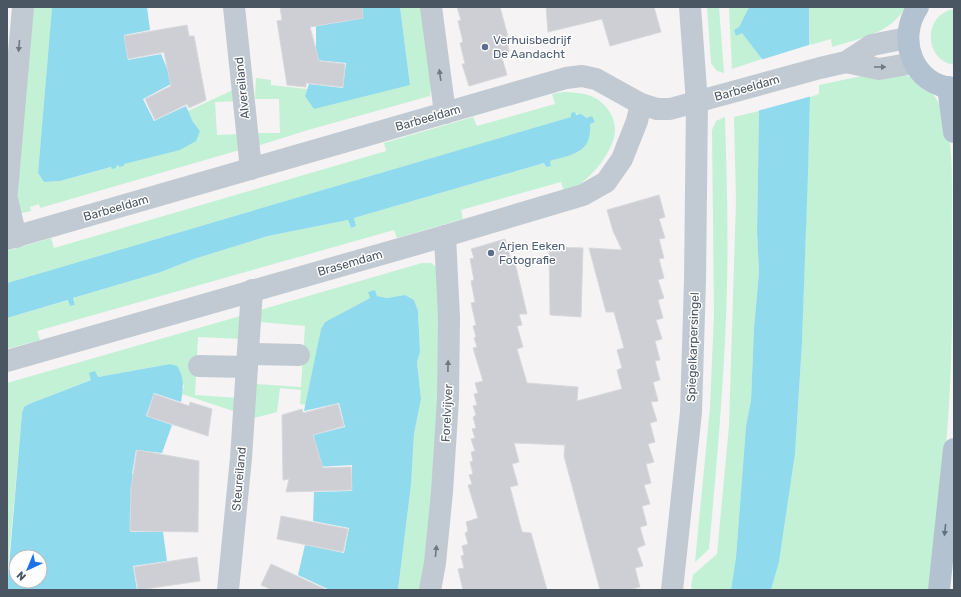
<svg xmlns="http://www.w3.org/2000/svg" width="961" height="597" font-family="Rubik,sans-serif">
	<rect width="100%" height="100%" fill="#f5f3f3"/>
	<g fill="#c3f1d5">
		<polygon points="30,7 52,7 38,173 44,182 60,181 119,165 120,167 124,166 124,164 200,131 193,122 188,111 237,88 240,101 215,102 217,135 242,134 243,149 40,208 39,204 30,207 31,211 22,213 16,208 13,200"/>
		<polygon points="400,7 424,7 431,85 430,96 308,130 257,146 257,133 280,133 279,99 255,99 256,78 271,80 271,85 307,89 305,96 410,85"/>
		<polygon points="707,7 719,7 724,73 717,71 711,63"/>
		<polygon points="729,7 749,7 739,27 734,30 737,36 742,32 762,59 732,69"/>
		<path d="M 809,7 L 907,7 C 902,12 898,18 892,23 C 876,36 851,41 832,47 L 831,39 L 810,45 Z"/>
		<path d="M 954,9 L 954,65 C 923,60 923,14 954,9 Z"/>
		<path d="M 871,74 C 899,75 917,70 935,97 C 957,129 951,189 952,227 C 952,280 953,333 950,385 C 947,453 938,522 932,590 L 771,590 L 779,562 L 795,454 L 802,343 L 810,97 L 819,94 L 819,85 Z"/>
		<path d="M 564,92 C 573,92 583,93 591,96 C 605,102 615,115 615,130 C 615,149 592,178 575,187 C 572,189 567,189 564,191 L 561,182 L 461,210 L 463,219 L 397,238 L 394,230 L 37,331 L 40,340 L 7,349 L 7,318 L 69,300 L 70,306 L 75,305 L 73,298 L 161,272 L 194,259 L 268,236 L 348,220 L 351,228 L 356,226 L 354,218 L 544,163 L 546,167 L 551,165 L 549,161 L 579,152 L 587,118 L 585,116 L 571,113 L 572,117 L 7,283 L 7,251 L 51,238 L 54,248 L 386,151 L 384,143 L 473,117 L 477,126 L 555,104 L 552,94 Z"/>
		<polygon points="759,111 757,232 759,272 754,328 751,400 746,426 736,557 731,590 693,590 691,587 693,575 717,554 729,426 736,201 734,117"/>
		<path d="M 725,117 C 727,184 729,250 726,317 C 723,395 716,472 709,549 L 695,562 L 710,408 L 714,314 L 712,130 L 716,121 Z"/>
		<polygon points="422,263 431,263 438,268 444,360 423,590 398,590 411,485 414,434 421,399 417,362 420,352 418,311 414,300 405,295 387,298 377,296 375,291 370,298 325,322 321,329 306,405 300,404 301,390 280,388 277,412 254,418 256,384 301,387 305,326 260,322 260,310"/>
		<polygon points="244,315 243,339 198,337 195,395 239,398 239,413 182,394 184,386 170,364 98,377 29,404 24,407 22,413 7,579 7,383"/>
	</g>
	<g fill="#90daee" fill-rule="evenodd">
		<polygon points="52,7 147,7 150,30 124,35 128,60 161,54 173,83 143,99 154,121 186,106 193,122 200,131 196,141 180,150 124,164 124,166 119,167 119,165 116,166 116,168 112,169 111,167 60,181 44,182 38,173"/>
		<polygon points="345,7 400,7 410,85 314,109 305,96 309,84 343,88 346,63 316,60 316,26 347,21"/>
		<polygon points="749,7 809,7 810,97 808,173 802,343 795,454 779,562 771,590 731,590 736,557 746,426 751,400 754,328 759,272 757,232 759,111 762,59 742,33 736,36 734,30 739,27"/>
		<path d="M 575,112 L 576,115 L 581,114 L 587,118 L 592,116 L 595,122 L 590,124 C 592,154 572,154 550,161 L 551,166 L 546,167 L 544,163 L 354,218 L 356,226 L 351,228 L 348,220 L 268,236 L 194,259 L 161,272 L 73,298 L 75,305 L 70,306 L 68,300 L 7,318 L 7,283 L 571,117 L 571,113 Z"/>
		<polygon points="375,290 377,296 387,298 405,295 414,300 418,311 420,352 417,362 421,399 414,434 411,485 398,590 330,590 298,575 305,545 344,553 349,528 313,521 314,492 352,491 352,465 316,467 314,435 345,427 339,403 304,411 321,329 325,322 370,298 368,292"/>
		<path d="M 170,364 L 177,366 C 185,378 183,389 181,402 L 154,393 L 146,416 L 172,425 L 162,453 L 136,450 L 132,474 L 153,477 L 153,507 L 130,507 L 130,532 L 163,532 L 167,561 L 133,566 L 137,590 L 7,590 L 22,413 L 24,407 L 29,404 L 91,380 L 89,373 L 95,371 L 98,377 ZM 16,557 L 40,557 L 40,581 L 16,581 Z"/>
	</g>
	<polygon fill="#f5f3f3" points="812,44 812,96 757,111 760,60"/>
	<g fill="#cdcfd5" stroke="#d7d9de">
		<polygon points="280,7 362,7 363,18 310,27 319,61 345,64 343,87 306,83 306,87 287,85 277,21 282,20"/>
		<polygon points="457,7 500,7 507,33 509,53 501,55 507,75 469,86 462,64 465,64 460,43 463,42 458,21 461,20"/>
		<polygon points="546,7 654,7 661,32 610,46 602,19 548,32"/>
		<polygon points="187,25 189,36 194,36 206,100 189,108 187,104 155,120 145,99 171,86 164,52 128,59 124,36"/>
		<polygon points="659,195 665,217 659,219 665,238 659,239 664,258 659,259 664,278 658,280 664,298 658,300 663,318 656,320 662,339 655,341 660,360 655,361 660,380 653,382 658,401 651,402 657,421 650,423 655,442 648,444 654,462 646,464 651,483 644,485 650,504 642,506 647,525 640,527 645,545 637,548 643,566 635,568 640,587 628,590 600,590 564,456 565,445 514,443 519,462 512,464 518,485 510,487 522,532 531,533 547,590 463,590 458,569 464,568 461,556 464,555 462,546 468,544 465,533 468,531 466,522 478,518 468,485 472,484 469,475 473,474 470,462 473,461 471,452 475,451 471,439 475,438 472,429 476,428 473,417 476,415 473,406 477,405 474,394 478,393 475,383 483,381 473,348 477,347 474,338 476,337 473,326 476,325 471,303 475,302 471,281 474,280 470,259 474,258 471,249 505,239 511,259 514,258 527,314 519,314 522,325 517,326 523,347 517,349 527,383 578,387 577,401 622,389 617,370 622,368 617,350 624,348 614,312 606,312 589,248 622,250 613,231 607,210"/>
		<polygon points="549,247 583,248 581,317 550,315"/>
		<polygon points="154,394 189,406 190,402 212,409 208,436 147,416"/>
		<polygon points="338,404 344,426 313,435 323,468 351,467 352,490 286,492 289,479 283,480 282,415 302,409 303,413"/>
		<polygon points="137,450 199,461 198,532 130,531 131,488"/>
		<polygon points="281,516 348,529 343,552 277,539"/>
		<polygon points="197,557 200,581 138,590 134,567"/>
		<polygon points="271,564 327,590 272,590 261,585"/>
	</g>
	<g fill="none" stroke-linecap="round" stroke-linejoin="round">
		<g stroke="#c1cad2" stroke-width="22">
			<polyline points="234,7 251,169"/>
			<polyline points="431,7 445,113"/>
			<polyline points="846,62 879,69 914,63"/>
			<polyline points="7,191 23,7"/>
			<polyline points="7,199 16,237"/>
			<polyline points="7,239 566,78 582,76 596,79 641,104 657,109 670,109 820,68 846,62 872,45 907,38"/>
			<polyline points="248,354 299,355"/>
			<polyline points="7,361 445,236 583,195 606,182 622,159 637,121 641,104"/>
			<polyline points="199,366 247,367"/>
			<polyline points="228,590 241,458 252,290"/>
			<polyline points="430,590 435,563 442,492 448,399 449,318 445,236"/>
			<polyline points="672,590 691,412 695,280 697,103 690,7"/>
		</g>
		<g stroke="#b3c2d1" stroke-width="22">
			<path d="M 918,7 C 896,39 913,86 954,88"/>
			<polyline points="948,87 954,132"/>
			<polyline points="939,590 954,449"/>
		</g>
	</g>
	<defs><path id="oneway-solid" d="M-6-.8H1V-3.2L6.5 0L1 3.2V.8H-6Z"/></defs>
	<g fill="#6e7983">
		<use href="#oneway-solid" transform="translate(19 46) rotate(95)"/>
		<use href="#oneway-solid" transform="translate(880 67)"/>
		<use href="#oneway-solid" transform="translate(440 75) rotate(-98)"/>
		<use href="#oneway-solid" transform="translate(448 366) rotate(-89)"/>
		<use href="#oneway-solid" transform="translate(436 551) rotate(-84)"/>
	</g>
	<use fill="#64717d" href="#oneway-solid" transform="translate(945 530) rotate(96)"/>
	<g fill="#5c6f8a" stroke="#fff" stroke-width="1.5">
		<circle cx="485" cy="47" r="4"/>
		<circle cx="491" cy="253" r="4"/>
	</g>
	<g text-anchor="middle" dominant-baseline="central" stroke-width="3" stroke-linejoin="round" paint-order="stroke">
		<g font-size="12" fill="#4e5e75" stroke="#fff" text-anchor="start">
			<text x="493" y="40">Verhuisbedrijf<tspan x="493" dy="14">De Aandacht</tspan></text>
			<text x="499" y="246">Arjen Eeken<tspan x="499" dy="14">Fotografie</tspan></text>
		</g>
		<g font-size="12" fill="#4a5661" stroke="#fff">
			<text transform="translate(242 88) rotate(-96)">Alvereiland</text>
			<text transform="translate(747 88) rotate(-16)">Barbeeldam</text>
			<text transform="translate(428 118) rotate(-16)">Barbeeldam</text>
			<text transform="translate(116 208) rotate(-16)">Barbeeldam</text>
			<text transform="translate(350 263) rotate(-16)">Brasemdam</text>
			<text transform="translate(693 347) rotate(-88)">Spiegelkarpersingel</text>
			<text transform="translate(447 413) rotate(-87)">Forelvijver</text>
			<text transform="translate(239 479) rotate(-85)">Steureiland</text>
		</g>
	</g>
	<rect width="961" height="597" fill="none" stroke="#4a5661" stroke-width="16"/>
	<g transform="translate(28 569) rotate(224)"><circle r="19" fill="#ffffff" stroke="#b7bbc0"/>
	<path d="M0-3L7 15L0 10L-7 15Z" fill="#1a73e8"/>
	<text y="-6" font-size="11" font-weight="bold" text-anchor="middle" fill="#4a5661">N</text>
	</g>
</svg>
